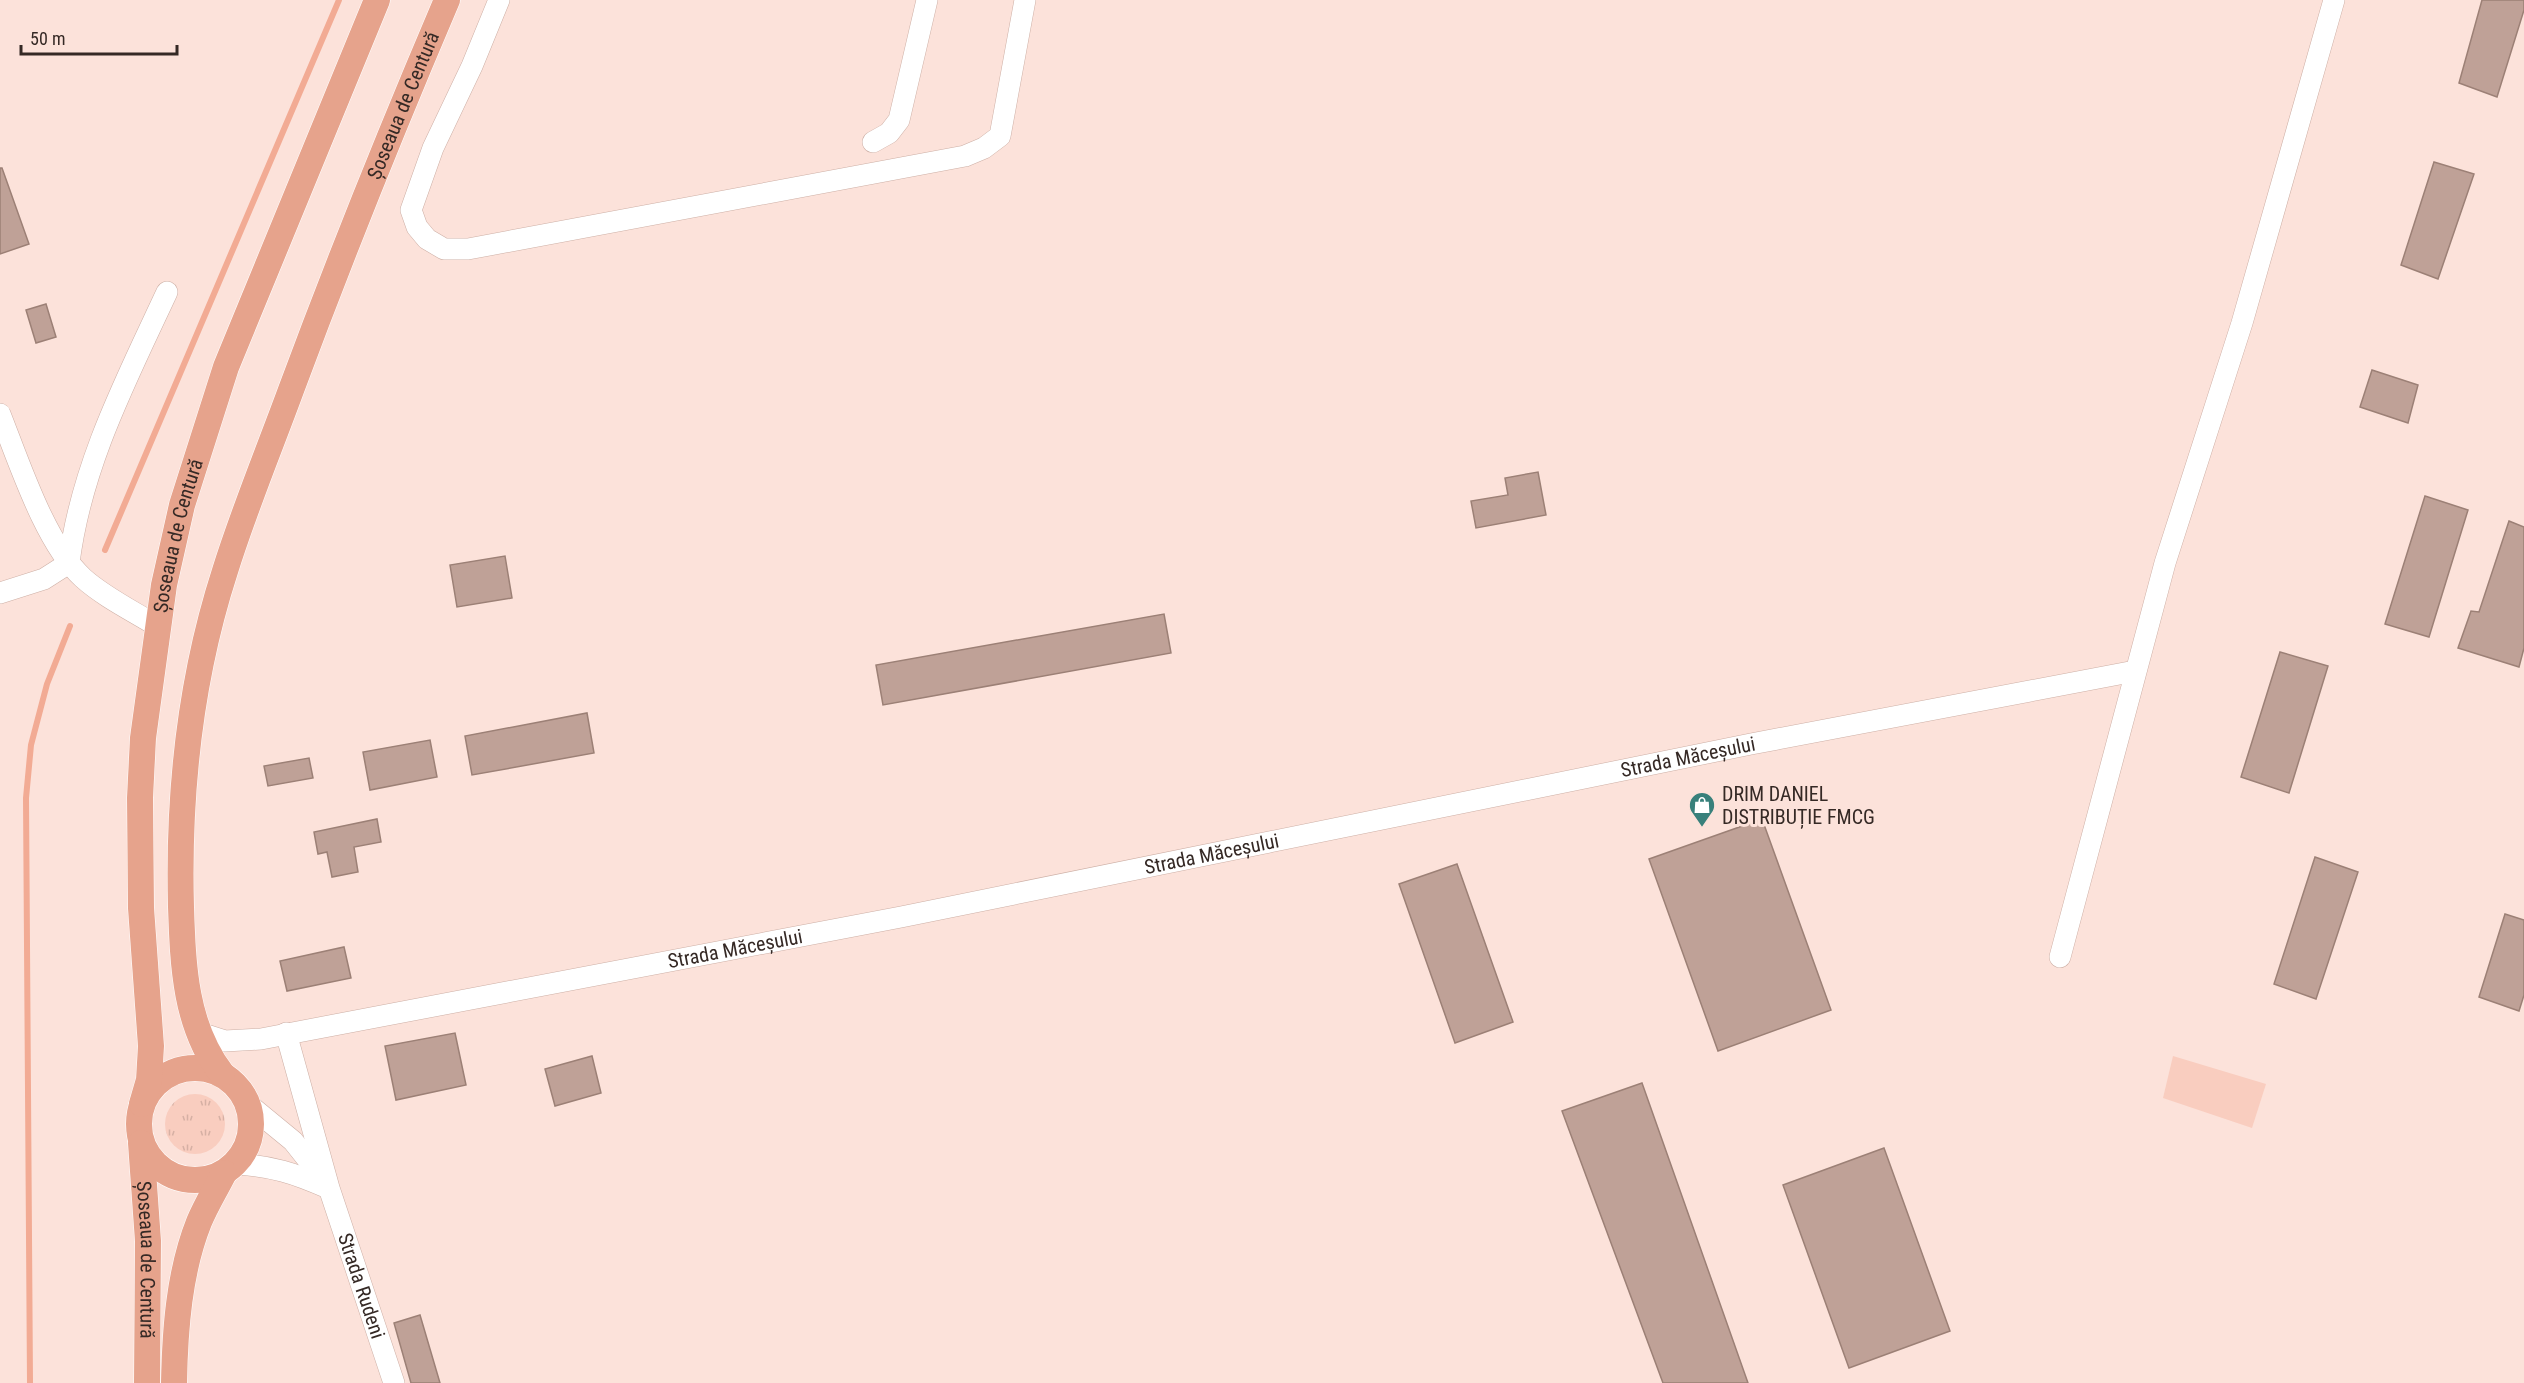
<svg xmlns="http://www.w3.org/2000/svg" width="2524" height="1383" font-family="'Roboto Condensed',sans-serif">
	<defs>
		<pattern id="grass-tufts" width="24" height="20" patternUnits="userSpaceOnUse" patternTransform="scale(1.5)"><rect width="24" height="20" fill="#f9cdbf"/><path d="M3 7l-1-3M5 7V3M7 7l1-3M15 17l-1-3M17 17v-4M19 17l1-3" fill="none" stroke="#d6b0a4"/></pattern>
	</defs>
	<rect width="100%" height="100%" fill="#fce2da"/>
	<circle fill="url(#grass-tufts)" cx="195" cy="1124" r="30"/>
	<polygon fill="#f9cdbf" points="2173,1056 2266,1084 2252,1128 2163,1098"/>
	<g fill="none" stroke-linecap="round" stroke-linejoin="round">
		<g stroke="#f2ab94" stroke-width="6">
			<polyline points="105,550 339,0"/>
			<polyline points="30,1383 26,798 31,745 47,684 70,626"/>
		</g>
	</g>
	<g fill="#bfa197" stroke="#9c8076" stroke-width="1.5">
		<polygon points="2482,0 2524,0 2524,10 2497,97 2459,83"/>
		<polygon points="2434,162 2474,174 2438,279 2401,265"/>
		<polygon points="0,168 2,168 29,244 0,254"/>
		<polygon points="46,304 56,337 36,343 26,310"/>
		<polygon points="2372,370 2418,385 2408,423 2360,407"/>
		<polygon points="1538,472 1546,515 1476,528 1471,501 1508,495 1505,478"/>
		<polygon points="2425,496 2468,510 2429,637 2385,624"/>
		<polygon points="2509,521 2524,527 2524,648 2519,667 2458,648 2471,611 2479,612"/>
		<polygon points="505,556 512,598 457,607 450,565"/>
		<polygon points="1164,614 1171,653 883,705 876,665"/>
		<polygon points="2280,652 2328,666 2289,793 2241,777"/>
		<polygon points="587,713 594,753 472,775 465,736"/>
		<polygon points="430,740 437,777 370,790 363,752"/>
		<polygon points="309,758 313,778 268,786 264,766"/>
		<polygon points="377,819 381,842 354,847 358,872 332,877 327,852 318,854 314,832"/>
		<polygon points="1762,819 1831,1010 1718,1051 1649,859"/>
		<polygon points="2315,857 2358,872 2316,999 2274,984"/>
		<polygon points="1457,864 1513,1022 1455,1043 1399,884"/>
		<polygon points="2505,914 2524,920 2524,995 2519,1011 2479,997"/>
		<polygon points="344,947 351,978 287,991 280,961"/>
		<polygon points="455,1033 466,1085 396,1100 385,1046"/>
		<polygon points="592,1056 601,1093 555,1106 545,1069"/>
		<polygon points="1642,1083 1748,1383 1663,1383 1562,1111"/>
		<polygon points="1884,1148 1950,1331 1849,1368 1783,1185"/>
		<polygon points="420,1315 440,1383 411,1383 394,1323"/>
	</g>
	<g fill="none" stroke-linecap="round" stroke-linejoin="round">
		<g stroke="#cdafa5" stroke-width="22">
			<g id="minor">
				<polyline points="499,0 472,66 433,148 411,210 417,227 427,239 444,249 468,249 965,156 984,148 1000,136 1025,0"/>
				<polyline points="873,142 889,133 899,120 927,0"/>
				<path d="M 0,414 C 19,462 45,543 83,578 C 104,597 133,611 157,626"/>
				<path d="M 0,593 L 44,579 L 69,563 C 81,466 126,380 167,292"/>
				<polyline points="2060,957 2165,563 2242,323 2334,0"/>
				<path id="s1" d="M 197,1032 L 225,1041 L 261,1039 L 901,917 L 1751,744 L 2135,671"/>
				<path id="s2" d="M 286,1033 L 329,1188 L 394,1383"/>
				<polyline points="248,1104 293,1141 320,1175"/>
				<path d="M 235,1164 C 272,1166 294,1173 328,1188"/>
			</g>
		</g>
		<g stroke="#fff" stroke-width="27">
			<g id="major">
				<circle cx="195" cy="1124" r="56"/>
				<path id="s3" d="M 222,1074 C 185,1026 183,966 181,907 C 178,794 190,679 225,571 C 244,510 269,450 291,390 C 340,258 392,129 447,0"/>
				<path id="s4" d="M 142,1104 L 149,1080 L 151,1046 L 141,908 L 140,798 L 143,738 L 164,585 L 182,505 L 226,367 L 377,0"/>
				<path id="s5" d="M 141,1143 L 148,1241 L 147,1383"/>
				<path d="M 174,1383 C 175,1330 179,1272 199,1222 C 206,1205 216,1189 224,1173"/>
			</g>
		</g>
		<use href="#minor" stroke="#fff" stroke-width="21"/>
		<use href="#major" stroke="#e6a38c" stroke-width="26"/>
	</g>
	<defs>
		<g id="shop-pin" transform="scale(1.35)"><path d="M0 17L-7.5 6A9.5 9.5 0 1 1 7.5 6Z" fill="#38807b" stroke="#fce2da"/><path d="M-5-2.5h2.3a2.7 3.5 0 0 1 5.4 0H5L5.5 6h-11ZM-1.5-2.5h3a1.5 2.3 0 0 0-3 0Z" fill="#fff"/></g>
	</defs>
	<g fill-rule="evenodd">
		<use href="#shop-pin" x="1702" y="805"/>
	</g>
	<g text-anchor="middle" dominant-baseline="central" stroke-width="6" stroke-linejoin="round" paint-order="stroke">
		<g font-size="20" fill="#352925" stroke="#fce2da">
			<text stroke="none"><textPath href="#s3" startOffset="1014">Șoseaua de Centură</textPath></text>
			<text stroke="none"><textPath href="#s4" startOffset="573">Șoseaua de Centură</textPath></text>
			<text stroke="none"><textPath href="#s1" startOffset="1520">Strada Măceșului</textPath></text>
			<text stroke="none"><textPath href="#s1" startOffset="1034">Strada Măceșului</textPath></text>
			<text stroke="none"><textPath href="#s1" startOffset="548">Strada Măceșului</textPath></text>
			<text stroke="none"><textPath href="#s5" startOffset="117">Șoseaua de Centură</textPath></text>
			<text stroke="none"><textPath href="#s2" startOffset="264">Strada Rudeni</textPath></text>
		</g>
		<g font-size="20" fill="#352925" stroke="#fce2da" text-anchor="start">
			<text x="1722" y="794">DRIM DANIEL<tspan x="1722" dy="23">DISTRIBUȚIE FMCG</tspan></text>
		</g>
	</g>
	<path d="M21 45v9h156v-9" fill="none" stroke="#352925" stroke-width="3"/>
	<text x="30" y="45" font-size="18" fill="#352925" stroke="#fce2da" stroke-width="4.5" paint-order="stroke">50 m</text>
</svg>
